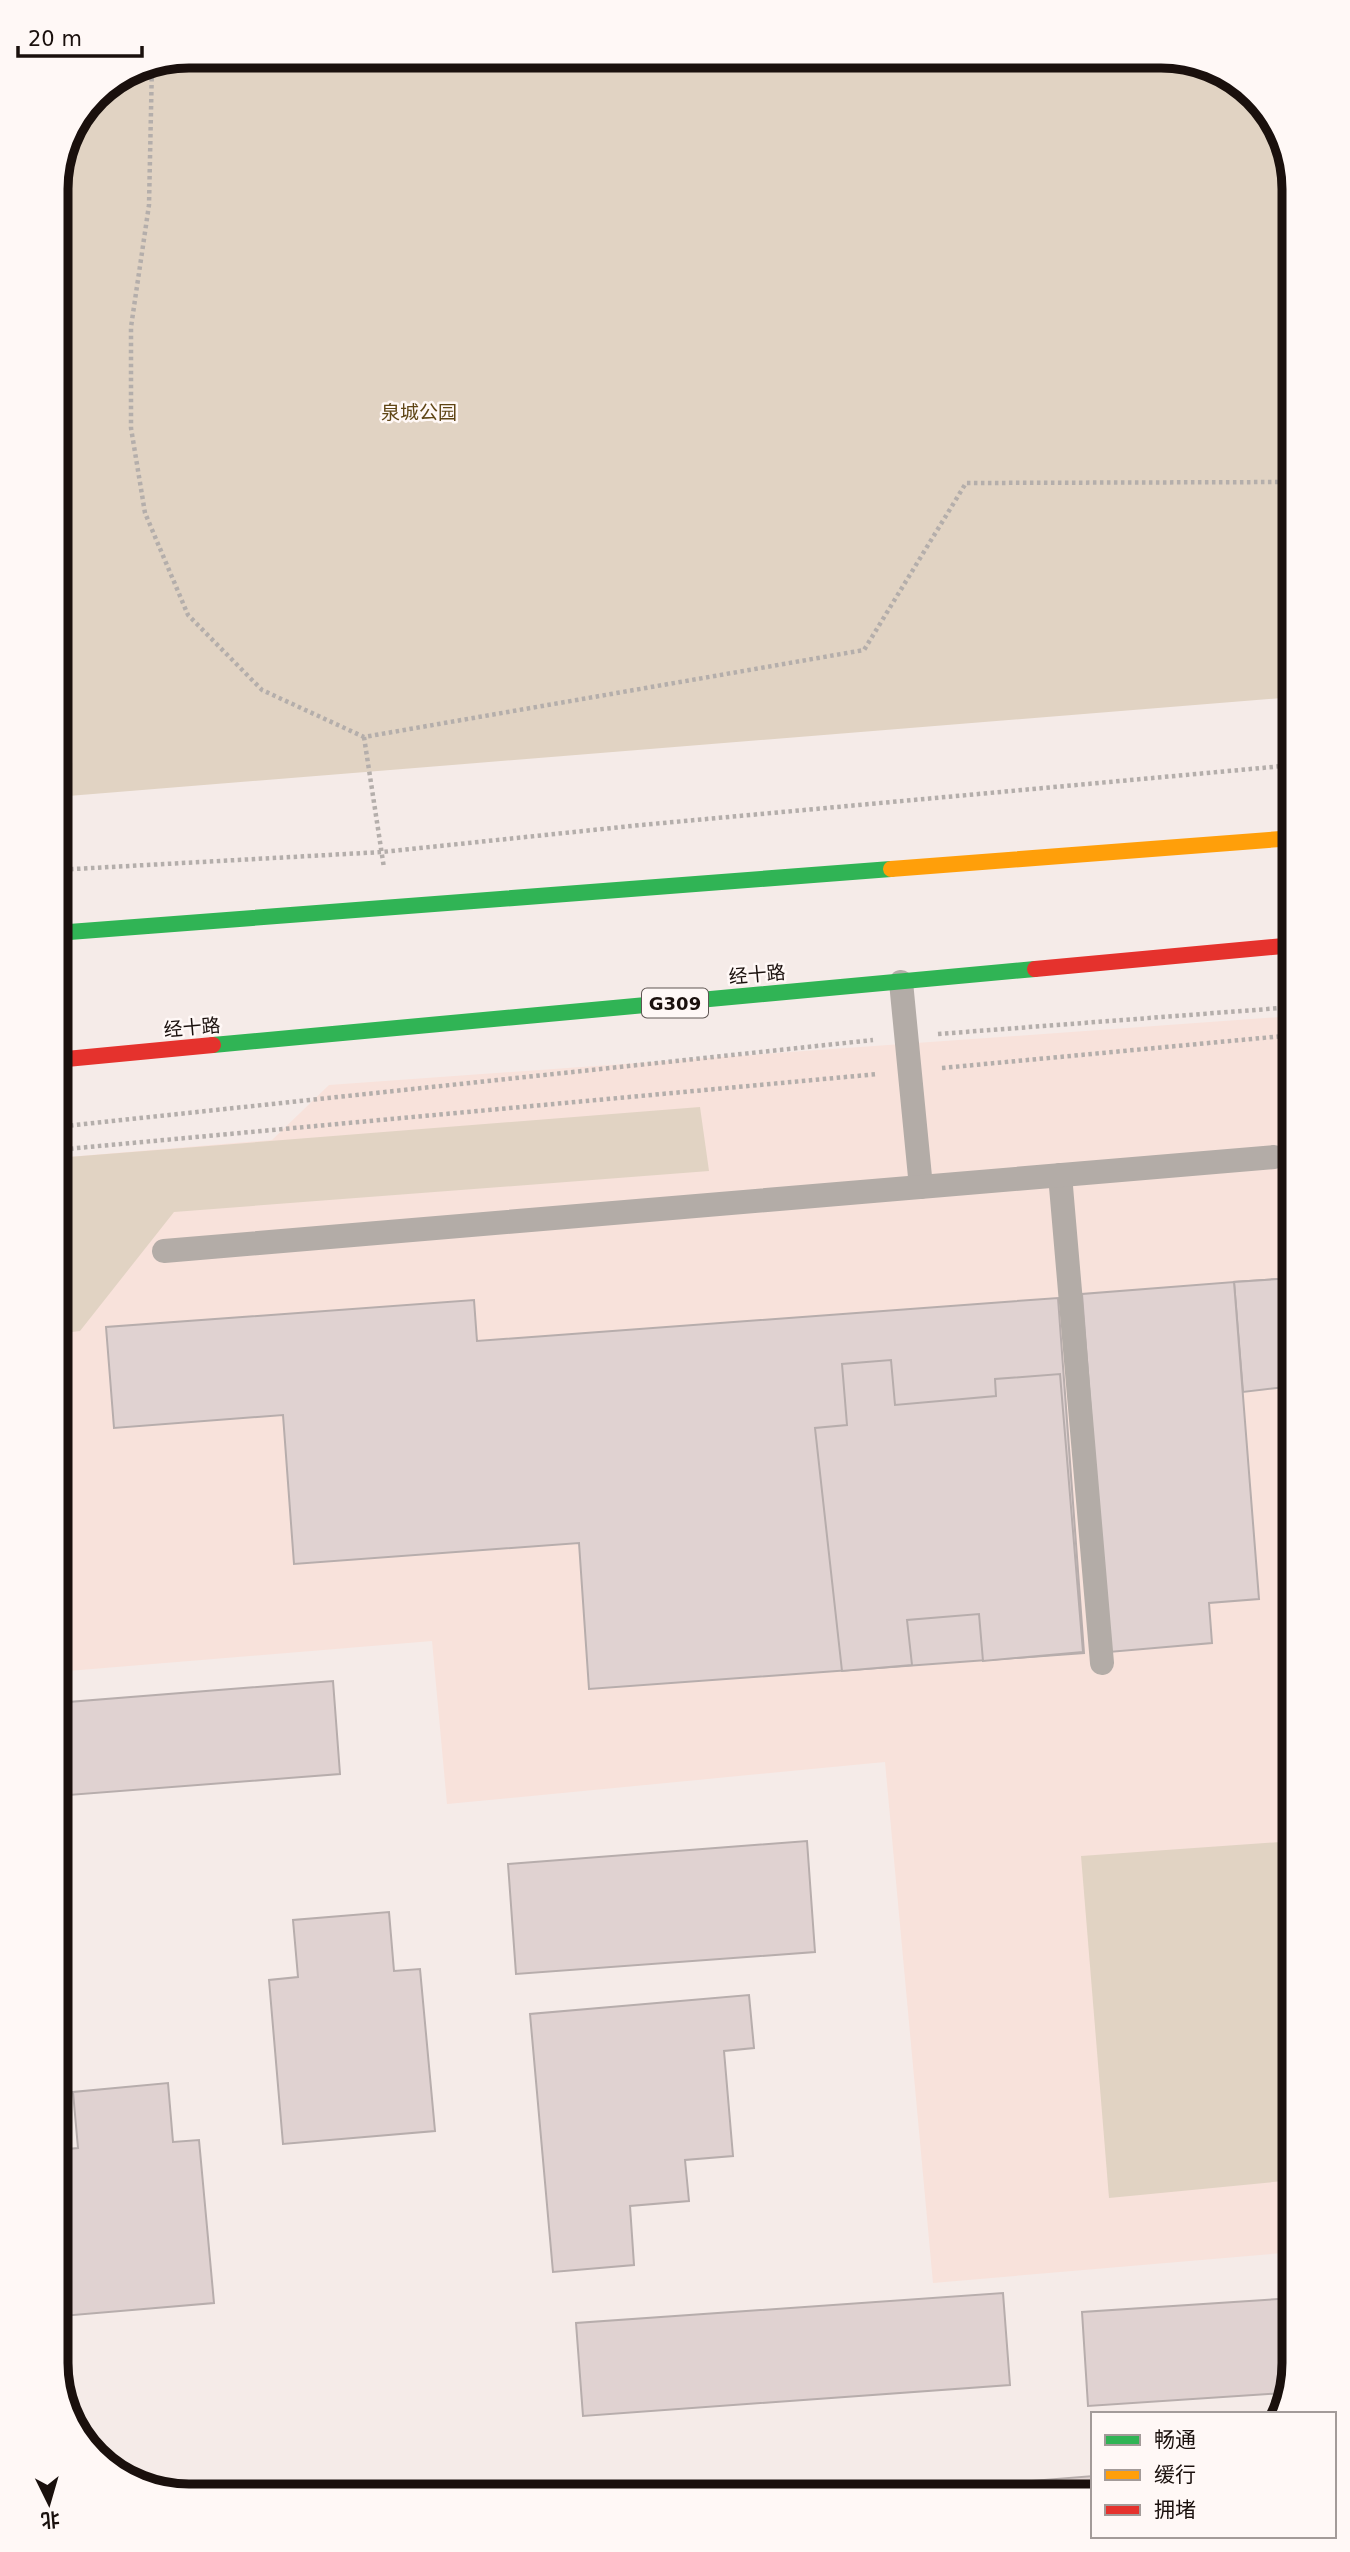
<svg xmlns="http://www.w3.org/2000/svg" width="1350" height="2552" font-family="'DejaVu Sans','Noto Sans SC',sans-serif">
	<rect width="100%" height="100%" fill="#f5ebe8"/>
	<polygon fill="#f8e2db" points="1294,1016 1294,2252 933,2283 885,1762 447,1804 432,1641 56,1672 56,1158 272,1140 329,1085"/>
	<g fill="#e1d3c3">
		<polygon points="190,56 1170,56 1241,83 1284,138 1294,190 1294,697 56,797 56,181 95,95 139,66"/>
		<polygon points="700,1107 709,1171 174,1212 80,1331 56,1334 56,1158"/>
		<polygon points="1294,1841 1294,2180 1109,2198 1081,1856"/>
	</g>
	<g fill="#e0d2d1" stroke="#b7adac" stroke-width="2">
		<polygon points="1294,1278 1294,1373 1242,1377 1234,1282"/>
		<polygon points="1294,1278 1294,1386 1243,1392 1234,1282"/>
		<polygon points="1234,1282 1259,1599 1209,1603 1212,1643 1109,1652 1082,1294"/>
		<polygon points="1058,1298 1084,1653 589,1689 579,1543 294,1564 283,1415 114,1428 106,1327 474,1300 477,1341"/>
		<polygon points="891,1360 895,1405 996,1396 995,1379 1060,1374 1083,1652 983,1661 979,1614 907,1620 912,1665 842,1671 815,1428 847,1425 842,1364"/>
		<polygon points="333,1681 340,1774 56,1796 56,1703"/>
		<polygon points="807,1841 815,1952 516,1974 508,1864"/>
		<polygon points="389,1912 394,1971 420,1969 435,2131 283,2144 269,1980 298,1977 293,1920"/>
		<polygon points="749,1995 754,2048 724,2051 733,2156 685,2160 689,2201 630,2206 634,2265 553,2272 530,2014"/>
		<polygon points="168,2083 173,2142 199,2140 214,2303 62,2316 56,2246 56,2150 78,2148 73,2092"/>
		<polygon points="1003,2293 1010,2385 583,2416 576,2323"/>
		<polygon points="1294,2298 1294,2363 1285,2393 1088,2406 1082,2312"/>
		<polygon points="1093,2476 1093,2496 844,2496"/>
	</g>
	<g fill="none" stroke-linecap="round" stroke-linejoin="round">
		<g stroke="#b4aeab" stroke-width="4.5" stroke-dasharray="3.5 3.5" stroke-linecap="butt">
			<polyline points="152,64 149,205 131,327 131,428 145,513 188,615 262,690 364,737 864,650 966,483 1294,482"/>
			<polyline points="364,737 384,868"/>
			<polyline points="56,870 382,852 641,825 1294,765"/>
			<polyline points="938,1034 1294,1007"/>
			<polyline points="942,1068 1294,1035"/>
			<polyline points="56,1127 873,1040"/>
			<polyline points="56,1150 878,1074"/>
		</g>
		<g stroke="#b3aca7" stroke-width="24">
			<polyline points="901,982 921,1187"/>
			<polyline points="1060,1175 1102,1663"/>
			<polyline points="164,1251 1274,1157"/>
		</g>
		<g stroke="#30b455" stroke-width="16">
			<polyline points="56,933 891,869"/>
			<polyline points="213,1045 1035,969"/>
		</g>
		<polyline stroke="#ff9f0a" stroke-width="16" points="891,869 1294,838"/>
		<g stroke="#e5322d" stroke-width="16">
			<polyline points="1035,969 1294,945"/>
			<polyline points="56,1060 213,1045"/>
		</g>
	</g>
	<g text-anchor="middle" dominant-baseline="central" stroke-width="5" stroke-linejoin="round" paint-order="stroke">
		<rect fill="#fff8f6" stroke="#5f5653" stroke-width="2" x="642" y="988.5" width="66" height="29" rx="5"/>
		<g font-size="18" font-weight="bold" fill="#1a100d">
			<text x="675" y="1003">G309</text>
		</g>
		<g font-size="19" fill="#5f4515" stroke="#fff8f6">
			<text x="419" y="412">泉城公园</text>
		</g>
		<g font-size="19" fill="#1a100d" stroke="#fff8f6">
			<text transform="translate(757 974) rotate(-5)">经十路</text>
			<text transform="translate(192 1027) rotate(-5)">经十路</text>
		</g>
	</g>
	<path d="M0 0H1350V2552H0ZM189 68H1161A121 121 0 0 1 1282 189V2363A121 121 0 0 1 1161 2484H189A121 121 0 0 1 68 2363V189A121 121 0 0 1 189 68Z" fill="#fff8f6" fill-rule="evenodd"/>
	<path fill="none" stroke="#1a100d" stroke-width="9" d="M189 68H1161A121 121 0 0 1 1282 189V2363A121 121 0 0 1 1161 2484H189A121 121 0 0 1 68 2363V189A121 121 0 0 1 189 68Z"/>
	<rect x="1091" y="2412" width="245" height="126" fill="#fff8f6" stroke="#a39b99" stroke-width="2"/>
	<rect x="1105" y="2435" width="35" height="10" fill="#30b455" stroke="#a39b99" stroke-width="2"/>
	<text x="1154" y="2447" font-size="21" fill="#1a100d">畅通</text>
	<rect x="1105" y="2470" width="35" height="10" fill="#ff9f0a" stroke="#a39b99" stroke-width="2"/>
	<text x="1154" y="2482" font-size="21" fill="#1a100d">缓行</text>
	<rect x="1105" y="2505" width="35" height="10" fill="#e5322d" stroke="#a39b99" stroke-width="2"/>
	<text x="1154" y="2517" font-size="21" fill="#1a100d">拥堵</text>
	<g transform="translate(49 2503) rotate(175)" stroke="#fff8f6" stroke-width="5" paint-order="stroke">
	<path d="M0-5L12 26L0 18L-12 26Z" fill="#1a100d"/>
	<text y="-10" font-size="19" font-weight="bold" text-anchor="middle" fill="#1a100d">北</text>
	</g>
	<path d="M18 46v10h124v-10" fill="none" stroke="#1a100d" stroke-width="3.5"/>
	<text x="28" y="46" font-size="21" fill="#1a100d" stroke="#fff8f6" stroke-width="5" paint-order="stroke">20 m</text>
</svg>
